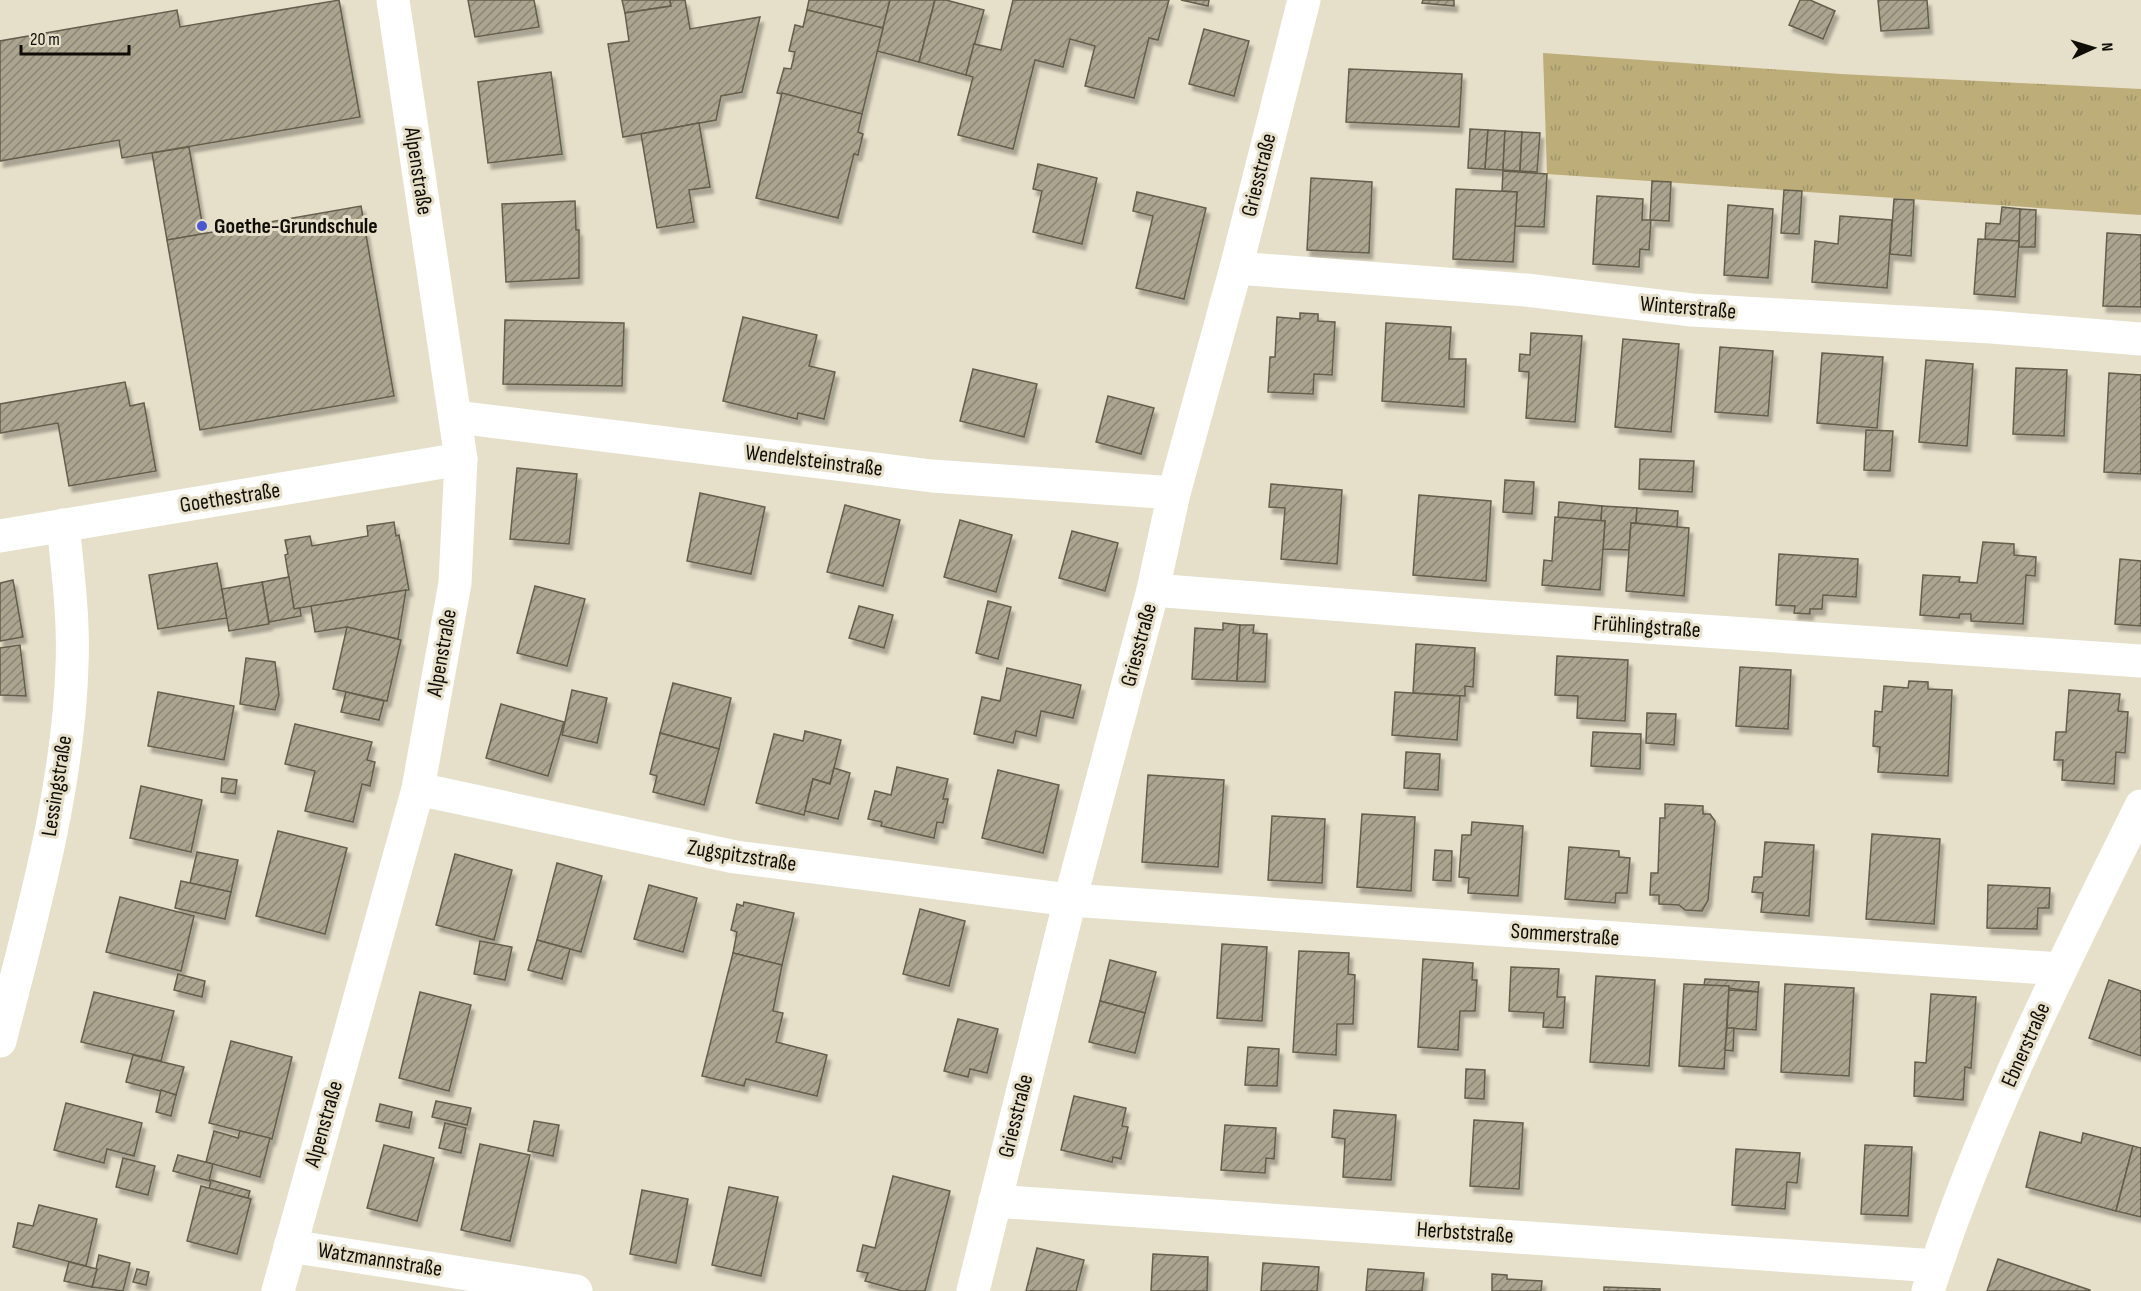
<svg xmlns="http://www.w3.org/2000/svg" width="2141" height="1291" font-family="'Sofia Sans Condensed',sans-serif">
	<defs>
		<pattern id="grass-tufts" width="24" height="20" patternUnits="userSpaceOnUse" patternTransform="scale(1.5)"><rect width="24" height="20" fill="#bdad79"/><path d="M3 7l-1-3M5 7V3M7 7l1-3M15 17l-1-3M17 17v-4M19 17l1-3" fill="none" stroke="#a19467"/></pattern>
		<pattern id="building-hatch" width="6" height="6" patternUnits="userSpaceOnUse" patternTransform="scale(1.5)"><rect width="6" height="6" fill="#aba590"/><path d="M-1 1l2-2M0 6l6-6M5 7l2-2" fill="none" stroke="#8a8574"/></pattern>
		<filter id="shadow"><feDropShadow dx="3.5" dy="6" stdDeviation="1.5" flood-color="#0004"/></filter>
	</defs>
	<rect width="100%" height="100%" fill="#e6dfc9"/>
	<polygon fill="url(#grass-tufts)" points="1543,53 1841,74 2141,89 2141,215 1547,174"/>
	<g fill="url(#building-hatch)" stroke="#635e4b" stroke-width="1.5" filter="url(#shadow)">
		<polygon points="339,0 360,117 122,158 119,140 0,161 0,41 177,10 180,27"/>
		<polygon points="468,0 534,0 539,27 475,37"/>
		<polygon points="622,0 670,0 671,6 625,13"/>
		<polygon points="670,0 685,0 690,29 760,17 742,92 721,96 716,120 623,137 608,44 629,41 625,13 671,6"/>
		<polygon points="809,0 890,0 883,28 807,10"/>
		<polygon points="890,0 935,0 919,62 877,51"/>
		<polygon points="935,0 946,0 984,10 966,75 919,62"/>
		<polygon points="1013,0 1169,0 1158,40 1149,38 1134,98 1085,86 1095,46 1070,39 1063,67 1035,60 1013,149 958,135 973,77 966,75 974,44 1001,50"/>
		<polygon points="1181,0 1209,0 1208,6"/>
		<polygon points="1423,0 1454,0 1454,6 1422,3"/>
		<polygon points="1800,0 1810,0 1835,11 1823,39 1789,25"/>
		<polygon points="1878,0 1927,0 1929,28 1881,31"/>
		<polygon points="807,10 883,28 862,114 777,93 784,68 791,69 795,52 789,51 795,25 803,27"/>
		<polygon points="1204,29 1249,41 1234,96 1189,84"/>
		<polygon points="1349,69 1462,74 1459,127 1346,122"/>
		<polygon points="551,72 562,154 488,163 478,82"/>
		<polygon points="782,93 862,114 858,132 863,134 858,155 854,154 838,218 756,198"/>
		<polygon points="699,123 710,187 689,190 694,222 657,228 641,134"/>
		<polygon points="1470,129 1488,130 1485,169 1468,168"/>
		<polygon points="1488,130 1505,131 1503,170 1485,169"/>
		<polygon points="1505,131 1522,132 1520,171 1503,170"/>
		<polygon points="1522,132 1540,133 1537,172 1520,171"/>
		<polygon points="189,147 204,234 167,240 152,153"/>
		<polygon points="1038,164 1097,178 1082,244 1033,232 1042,191 1033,189"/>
		<polygon points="1503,171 1547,174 1544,227 1515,226 1517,192 1502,191"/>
		<polygon points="1311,178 1372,182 1369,253 1307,250"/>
		<polygon points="1652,181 1671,182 1669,221 1650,220"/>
		<polygon points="1456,189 1517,192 1513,262 1453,259"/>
		<polygon points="1784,190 1802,191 1799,234 1781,233"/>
		<polygon points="1137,192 1206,208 1184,299 1136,288 1153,216 1133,211"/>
		<polygon points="1597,196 1643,199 1642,220 1651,220 1649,250 1640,249 1639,267 1593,264"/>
		<polygon points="1894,199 1914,200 1911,256 1890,254"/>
		<polygon points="575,201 576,230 579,230 579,278 506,282 502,204"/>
		<polygon points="1728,205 1773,209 1768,278 1724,275"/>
		<polygon points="361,206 394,396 200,430 167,240"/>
		<polygon points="2002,207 2020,209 2019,241 1985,239 1986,223 2000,224"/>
		<polygon points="2020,209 2036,210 2035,247 2019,247"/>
		<polygon points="1840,216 1892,220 1887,288 1812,282 1815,241 1838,244"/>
		<polygon points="2107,233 2141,235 2141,307 2103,306"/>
		<polygon points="1978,239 2019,241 2015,297 1974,294"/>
		<polygon points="1300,313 1318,314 1318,321 1335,322 1332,375 1314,374 1313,394 1268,392 1270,357 1275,357 1277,317 1300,319"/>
		<polygon points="743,317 817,335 809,366 835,372 824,419 798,413 797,419 723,401"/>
		<polygon points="505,320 624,323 622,386 503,384"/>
		<polygon points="1386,323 1451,327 1449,359 1466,359 1464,407 1382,401"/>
		<polygon points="1531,333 1582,336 1575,422 1526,418 1529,372 1519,371 1520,354 1530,355"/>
		<polygon points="1623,339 1679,344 1671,432 1615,427"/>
		<polygon points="1720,347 1773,351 1768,416 1715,412"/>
		<polygon points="1822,353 1883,357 1877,428 1817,423"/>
		<polygon points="1926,360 1973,364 1967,446 1919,442"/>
		<polygon points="2016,368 2067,370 2064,436 2013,434"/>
		<polygon points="973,369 1037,384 1024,437 960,421"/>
		<polygon points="2109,373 2141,375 2141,474 2104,472"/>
		<polygon points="125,382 130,406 144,403 156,471 69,486 58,423 0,433 0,404"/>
		<polygon points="1108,396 1154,408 1141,454 1096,442"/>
		<polygon points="1866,430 1893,431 1890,471 1864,470"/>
		<polygon points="1640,459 1694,461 1692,492 1639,489"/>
		<polygon points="517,468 577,474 569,544 510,539"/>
		<polygon points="1505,480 1534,482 1532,514 1503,512"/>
		<polygon points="1271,484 1342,490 1337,564 1281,559 1285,508 1269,507"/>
		<polygon points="700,493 765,507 751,574 687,561"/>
		<polygon points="1419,495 1491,501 1486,581 1413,575"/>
		<polygon points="1559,502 1602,506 1601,521 1558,518"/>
		<polygon points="845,505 900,520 883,586 827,572"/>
		<polygon points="1602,506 1637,508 1636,523 1631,523 1629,550 1603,549 1605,521 1601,521"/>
		<polygon points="1637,508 1678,511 1677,527 1636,523"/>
		<polygon points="1555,517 1605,521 1600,590 1542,585 1544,560 1552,561"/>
		<polygon points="960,520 1012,535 996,592 944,577"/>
		<polygon points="394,522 396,536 399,535 409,590 294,609 285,555 288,554 285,540 310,536 312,546 368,536 367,526"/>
		<polygon points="1631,523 1689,528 1684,596 1626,591"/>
		<polygon points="1072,531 1118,543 1105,591 1059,578"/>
		<polygon points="1983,542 2014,544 2014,555 2036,557 2035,576 2026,575 2023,624 1971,621 1971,614 1960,614 1959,618 1920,615 1923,575 1960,577 1959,582 1977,583"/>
		<polygon points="1779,554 1858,559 1856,597 1823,595 1822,609 1810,609 1810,614 1794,613 1795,606 1776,605"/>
		<polygon points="2120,559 2141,561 2141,626 2115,624"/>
		<polygon points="217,563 227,618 158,629 149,575"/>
		<polygon points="289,577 294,609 300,608 301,616 269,622 262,582"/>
		<polygon points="13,580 23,637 0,641 0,583"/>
		<polygon points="262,582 269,624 229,631 222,589"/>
		<polygon points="535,586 585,599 567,666 517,653"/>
		<polygon points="406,590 398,639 347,627 315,632 311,606"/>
		<polygon points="988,601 1011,607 998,659 976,653"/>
		<polygon points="859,606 893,615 884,648 849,638"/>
		<polygon points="1223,623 1240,625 1237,681 1192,679 1195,628 1223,630"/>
		<polygon points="1240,625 1254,625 1253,633 1267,634 1265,682 1237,681"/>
		<polygon points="347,627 401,640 387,701 333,689"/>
		<polygon points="1416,644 1475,648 1473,687 1465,686 1465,696 1413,693"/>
		<polygon points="20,645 26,696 0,695 0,648"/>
		<polygon points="1557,656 1628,660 1625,721 1577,718 1578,696 1555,695"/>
		<polygon points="246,658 275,662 279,695 275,710 240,704"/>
		<polygon points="1740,667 1791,670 1788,729 1736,726"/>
		<polygon points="1007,668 1081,685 1073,718 1041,711 1036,736 1016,731 1013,743 974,734 982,697 1000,701"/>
		<polygon points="1909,681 1928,682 1928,689 1952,690 1948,776 1878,772 1880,747 1873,746 1875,711 1882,712 1884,686 1908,688"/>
		<polygon points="673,683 731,698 719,749 660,733"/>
		<polygon points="572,690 607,698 597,743 562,735"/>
		<polygon points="2069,690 2120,694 2118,711 2128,712 2125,753 2116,752 2114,784 2062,780 2063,760 2054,760 2056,732 2066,732"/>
		<polygon points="158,692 234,706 224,760 148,746"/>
		<polygon points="346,692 384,701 379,720 341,712"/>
		<polygon points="1395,692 1460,696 1457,740 1392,735"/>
		<polygon points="501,704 564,722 548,776 486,758"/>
		<polygon points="1647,713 1676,714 1674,745 1646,743"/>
		<polygon points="295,724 372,742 367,760 375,762 370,786 362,784 353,822 305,811 315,771 285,764"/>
		<polygon points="805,731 841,740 830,784 813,779 804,815 756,803 774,734 803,741"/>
		<polygon points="1593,732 1641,734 1640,769 1591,766"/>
		<polygon points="660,733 719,749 704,805 653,792 657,776 650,774"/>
		<polygon points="1406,752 1440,754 1438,790 1404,788"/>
		<polygon points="897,767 948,779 943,799 948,799 943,823 937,822 934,838 881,826 882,822 868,819 875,791 891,795"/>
		<polygon points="834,768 850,773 838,819 805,811 813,779 830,784"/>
		<polygon points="998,770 1059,785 1043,853 982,838"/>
		<polygon points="1148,775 1224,780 1218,867 1142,862"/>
		<polygon points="222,778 237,780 235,794 221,792"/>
		<polygon points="141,786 202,800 191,852 130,838"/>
		<polygon points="1665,804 1703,806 1703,814 1710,814 1715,821 1708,900 1702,911 1685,910 1679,905 1659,904 1659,895 1650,895 1651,873 1658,873 1660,818 1665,818"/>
		<polygon points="1362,814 1415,817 1411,891 1357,887"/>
		<polygon points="1272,816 1325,819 1322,883 1268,880"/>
		<polygon points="1472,822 1523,826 1518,896 1468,893 1469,878 1459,877 1462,835 1471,835"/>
		<polygon points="278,831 347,848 325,934 256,916"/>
		<polygon points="1872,834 1940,839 1934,924 1866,919"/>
		<polygon points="1765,842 1814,845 1809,916 1761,912 1763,893 1752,892 1754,877 1762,877"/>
		<polygon points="1569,847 1619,851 1619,857 1630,858 1627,893 1616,893 1615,903 1565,899"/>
		<polygon points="1435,850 1452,851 1451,881 1433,880"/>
		<polygon points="197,852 238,860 231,892 190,883"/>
		<polygon points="455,854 512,870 494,940 436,925"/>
		<polygon points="557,863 602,876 581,952 537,940"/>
		<polygon points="181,881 231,892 225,919 175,908"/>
		<polygon points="649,885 697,898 683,952 634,939"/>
		<polygon points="1988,885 2050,888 2049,908 2038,908 2037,929 1987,928"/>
		<polygon points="120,897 194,916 181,971 106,952"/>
		<polygon points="744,902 794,913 782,965 733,953 737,932 731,930 737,904 743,906"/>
		<polygon points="920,909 965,921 949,986 903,974"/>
		<polygon points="537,940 570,949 562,979 528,970"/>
		<polygon points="480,941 512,947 505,980 474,974"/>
		<polygon points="1222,944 1267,947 1262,1021 1217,1018"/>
		<polygon points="1299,951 1349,953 1348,974 1355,975 1353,1024 1337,1024 1336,1055 1293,1052"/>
		<polygon points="733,953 782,965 773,1011 783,1013 776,1042 827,1055 817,1096 746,1079 744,1086 702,1076"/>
		<polygon points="1423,959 1473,963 1472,980 1477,980 1475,1011 1460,1011 1458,1050 1418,1047"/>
		<polygon points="1110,960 1156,972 1145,1013 1100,1001"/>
		<polygon points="1511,967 1559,969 1557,997 1565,997 1563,1028 1543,1027 1544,1013 1509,1011"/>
		<polygon points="178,974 205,981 202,997 174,990"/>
		<polygon points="1596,976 1655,980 1649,1066 1590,1062"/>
		<polygon points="1705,979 1759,982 1758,992 1704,985"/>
		<polygon points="2109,980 2141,991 2141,1056 2089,1038"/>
		<polygon points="1684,984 1729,986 1724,1069 1679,1066"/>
		<polygon points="1785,984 1854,988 1849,1076 1781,1072"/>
		<polygon points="1729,990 1758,992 1756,1030 1727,1028"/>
		<polygon points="94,992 174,1011 161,1061 81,1042"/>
		<polygon points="420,992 471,1005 449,1091 399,1078"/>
		<polygon points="1931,994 1976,997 1971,1068 1965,1067 1963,1100 1914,1096 1915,1062 1926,1063"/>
		<polygon points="1100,1001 1145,1013 1135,1053 1089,1042"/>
		<polygon points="958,1019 998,1029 987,1073 970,1069 968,1077 944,1071"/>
		<polygon points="1727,1028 1734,1028 1733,1051 1725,1050"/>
		<polygon points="231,1041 292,1057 272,1139 209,1123"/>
		<polygon points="1248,1047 1279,1049 1277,1086 1245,1085"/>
		<polygon points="133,1055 184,1067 176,1095 126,1082"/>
		<polygon points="1466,1069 1485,1070 1484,1099 1465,1098"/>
		<polygon points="161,1090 176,1095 171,1116 156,1112"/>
		<polygon points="1074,1096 1126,1108 1122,1126 1128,1127 1121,1159 1113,1157 1112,1162 1061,1150"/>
		<polygon points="436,1101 471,1108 467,1125 432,1117"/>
		<polygon points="66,1103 142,1123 134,1156 107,1149 104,1163 54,1150"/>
		<polygon points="380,1104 412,1112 409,1128 376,1121"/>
		<polygon points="1334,1110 1396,1115 1391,1180 1343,1177 1345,1139 1332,1137"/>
		<polygon points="1474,1120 1523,1123 1519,1189 1470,1186"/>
		<polygon points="534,1121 559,1125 553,1156 528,1151"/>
		<polygon points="445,1123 466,1128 461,1153 439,1148"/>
		<polygon points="1225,1125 1276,1128 1274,1159 1266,1158 1265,1173 1221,1170"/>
		<polygon points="214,1131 238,1138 240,1131 270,1138 260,1177 206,1162"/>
		<polygon points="2040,1132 2081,1143 2083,1133 2133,1146 2116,1211 2026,1187"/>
		<polygon points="480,1144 530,1155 510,1241 461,1230"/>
		<polygon points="384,1145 434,1158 417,1221 367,1208"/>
		<polygon points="1865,1145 1912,1147 1908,1216 1861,1214"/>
		<polygon points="2133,1146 2141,1148 2141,1217 2116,1211"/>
		<polygon points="1736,1149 1800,1153 1797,1183 1787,1182 1785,1209 1732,1205"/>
		<polygon points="178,1155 213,1164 209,1181 173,1171"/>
		<polygon points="123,1158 155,1166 148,1195 116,1187"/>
		<polygon points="893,1176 950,1191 925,1291 902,1291 865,1281 868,1273 857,1271 863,1245 875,1248"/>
		<polygon points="211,1180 250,1191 248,1198 209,1189"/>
		<polygon points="201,1186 251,1199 237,1254 187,1241"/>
		<polygon points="729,1187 778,1197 761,1276 712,1265"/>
		<polygon points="642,1190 688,1199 676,1263 630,1254"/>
		<polygon points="39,1205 97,1219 86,1266 13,1247 18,1223 33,1226"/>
		<polygon points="1037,1248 1084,1260 1076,1291 1026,1291"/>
		<polygon points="1153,1254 1208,1257 1207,1291 1151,1291"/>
		<polygon points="99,1255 130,1263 123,1291 92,1287"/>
		<polygon points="1998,1259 2090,1290 2090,1291 1987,1291"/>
		<polygon points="69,1262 97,1269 92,1287 64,1281"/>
		<polygon points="1263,1263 1319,1267 1317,1291 1261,1291"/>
		<polygon points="137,1269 149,1272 146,1285 133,1282"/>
		<polygon points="1368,1269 1424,1273 1422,1291 1366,1291"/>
		<polygon points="1492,1274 1507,1275 1507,1279 1542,1281 1541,1291 1492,1291"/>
		<polygon points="1604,1287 1660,1289 1660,1291 1604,1291"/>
	</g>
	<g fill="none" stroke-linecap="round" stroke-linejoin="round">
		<g stroke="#fff" stroke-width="33">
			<polyline points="1236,268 1526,290 1692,310 1991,327 2141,339"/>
			<polyline points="456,417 932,476 1174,493"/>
			<polyline points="0,536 461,459"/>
			<polyline points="1153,590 1483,616 2141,661"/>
			<polyline points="418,789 735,857 1070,900 2060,969"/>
			<path d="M 0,1041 C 31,919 68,793 72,666 C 74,619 68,572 63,525"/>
			<polyline points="995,1201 1936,1266"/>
			<polyline points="290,1246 576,1291"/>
			<polyline points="278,1291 418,789 455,583 461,459 393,0"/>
			<polyline points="973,1291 1070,900 1153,590 1174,493 1236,268 1304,0"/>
			<path d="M 1928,1291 C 1982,1122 2063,964 2141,806"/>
		</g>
	</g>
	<circle fill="#4c59ce" stroke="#e6dfc9" stroke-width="2" cx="202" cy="226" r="6"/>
	<g text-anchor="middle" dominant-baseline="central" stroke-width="6" stroke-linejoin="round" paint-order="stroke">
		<g font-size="22" fill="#0f0d06" stroke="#e6dfc9">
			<text transform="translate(418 171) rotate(81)">Alpenstraße</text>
			<text transform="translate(1259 175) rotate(-76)">Griesstraße</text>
			<text transform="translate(1688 308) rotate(5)">Winterstraße</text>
			<text transform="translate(814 461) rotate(7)">Wendelsteinstraße</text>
			<text transform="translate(230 498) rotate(-9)">Goethestraße</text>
			<text transform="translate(1647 627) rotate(4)">Frühlingstraße</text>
			<text transform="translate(1139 645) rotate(-75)">Griesstraße</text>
			<text transform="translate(442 653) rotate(-80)">Alpenstraße</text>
			<text transform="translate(57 786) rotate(-81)">Lessingstraße</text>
			<text transform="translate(742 856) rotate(9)">Zugspitzstraße</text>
			<text transform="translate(1565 935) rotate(4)">Sommerstraße</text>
			<text transform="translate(2026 1045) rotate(-66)">Ebnerstraße</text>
			<text transform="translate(1016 1116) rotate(-76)">Griesstraße</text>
			<text transform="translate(324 1124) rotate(-74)">Alpenstraße</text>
			<text transform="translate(1465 1233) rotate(4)">Herbststraße</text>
			<text transform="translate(380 1260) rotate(9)">Watzmannstraße</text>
		</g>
		<g font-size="22" font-weight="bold" fill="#0f0d06" stroke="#e6dfc9" text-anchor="start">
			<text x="214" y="226">Goethe-Grundschule</text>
		</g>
	</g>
	<g transform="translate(2093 48) rotate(86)" stroke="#e6dfc9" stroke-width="4.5" paint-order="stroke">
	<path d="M0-4.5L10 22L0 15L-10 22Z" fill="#0f0d06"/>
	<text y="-9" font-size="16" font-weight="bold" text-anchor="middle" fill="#0f0d06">N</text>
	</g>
	<path d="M21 45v9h108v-9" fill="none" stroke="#0f0d06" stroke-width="3"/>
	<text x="30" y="45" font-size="18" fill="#0f0d06" stroke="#e6dfc9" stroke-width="4.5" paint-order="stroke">20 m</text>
</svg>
